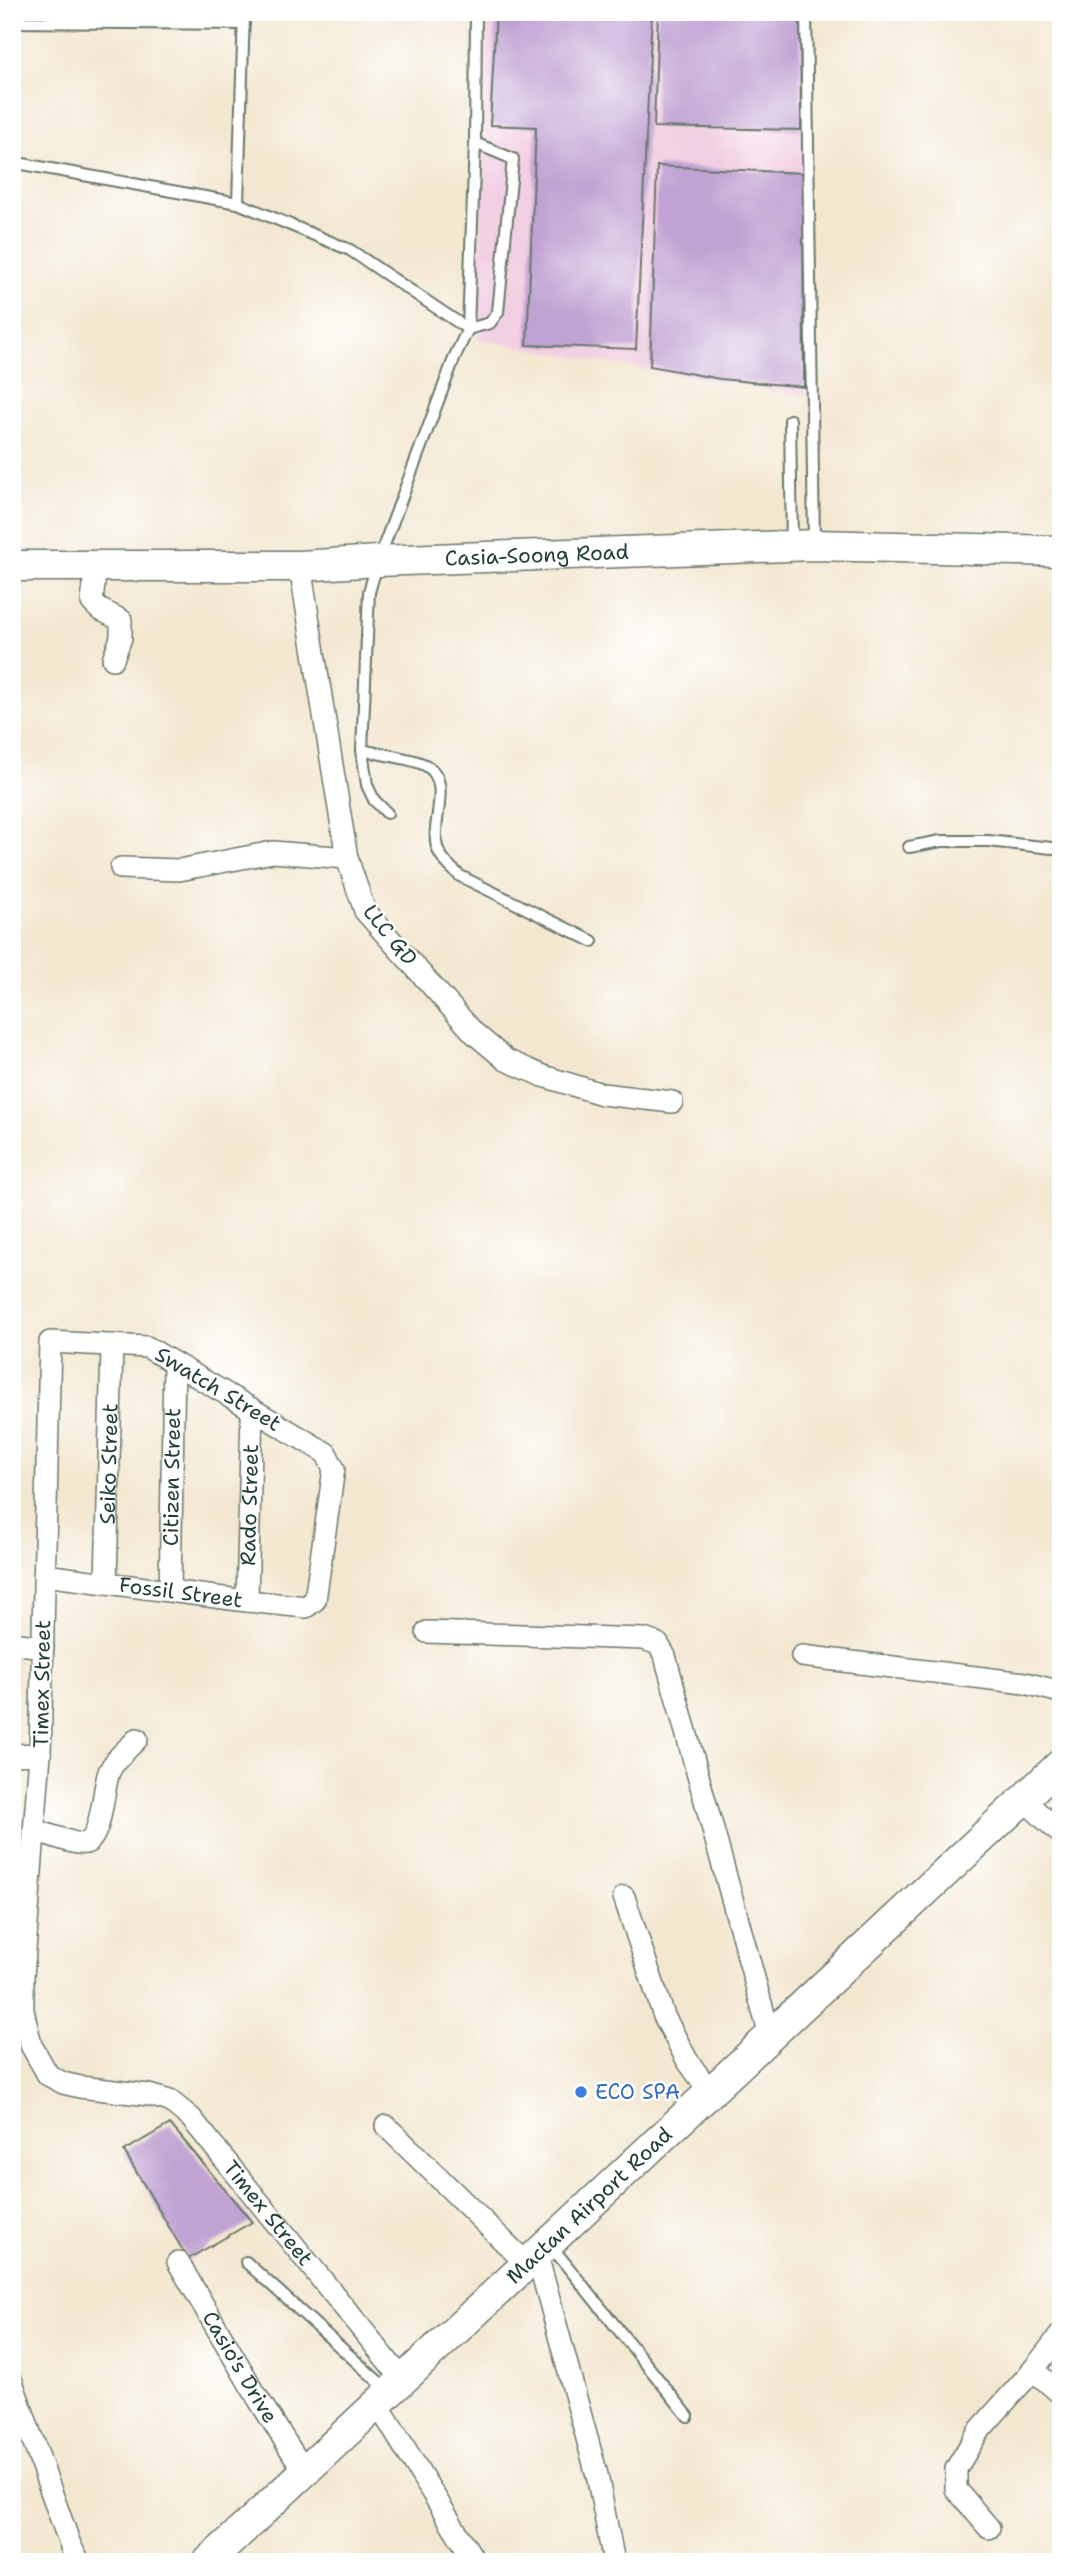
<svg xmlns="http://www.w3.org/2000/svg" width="1073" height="2574" font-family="'Shantell Sans',sans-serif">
	<rect width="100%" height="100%" fill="#fff"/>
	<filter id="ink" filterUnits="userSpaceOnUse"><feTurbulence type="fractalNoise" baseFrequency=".0143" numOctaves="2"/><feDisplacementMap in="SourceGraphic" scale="14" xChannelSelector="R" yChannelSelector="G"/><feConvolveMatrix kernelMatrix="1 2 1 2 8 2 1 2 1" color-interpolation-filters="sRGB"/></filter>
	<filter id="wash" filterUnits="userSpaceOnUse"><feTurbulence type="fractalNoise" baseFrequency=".00686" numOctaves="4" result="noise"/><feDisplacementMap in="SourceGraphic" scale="28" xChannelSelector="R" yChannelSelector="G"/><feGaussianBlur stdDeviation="1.57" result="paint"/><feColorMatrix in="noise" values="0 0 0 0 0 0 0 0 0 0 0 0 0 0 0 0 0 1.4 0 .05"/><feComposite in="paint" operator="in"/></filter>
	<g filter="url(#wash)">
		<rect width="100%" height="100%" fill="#f3e7d0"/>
		<polygon fill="#f2cfe2" points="487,12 805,12 807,396 647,370 478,339"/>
		<g id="blocks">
			<g fill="#c1a3d3">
				<polygon points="496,12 652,12 636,349 527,345 536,127 490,125"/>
				<polygon points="658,12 800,12 801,130 654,127"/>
				<polygon points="657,166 803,173 804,387 720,379 650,366"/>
				<polygon points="170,2124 252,2222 188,2259 124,2151"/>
			</g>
		</g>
	</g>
	<g filter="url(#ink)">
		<use href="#blocks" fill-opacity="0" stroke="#69786b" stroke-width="2"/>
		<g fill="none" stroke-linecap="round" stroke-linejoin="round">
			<g stroke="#69786b" stroke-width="14">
				<g id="lane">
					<polyline points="806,12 814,541"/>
					<polyline points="12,22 244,24"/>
					<polyline points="12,162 238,203 350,250 468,329 490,323 498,312 513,159 475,143"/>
					<polyline points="238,203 244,12"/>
					<polyline points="790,420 792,543"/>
					<path d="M 362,750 C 378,754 412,758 425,765 C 454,780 430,823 437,847 C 441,859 451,868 460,876 L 592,941"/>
					<polyline points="387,813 374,800 367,785 362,750 369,592 378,561 455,356 468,329 475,143 476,12"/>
					<polyline points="909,847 941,841 988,841 1061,849"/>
					<polyline points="551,2246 688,2416"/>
					<polyline points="246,2262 381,2384 388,2393"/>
				</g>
			</g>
			<g stroke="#69786b" stroke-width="24">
				<g id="street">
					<polyline points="96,566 92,602 99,609 121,620 121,638 113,659"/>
					<polyline points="300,566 347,858 365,911 474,1033 506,1060 543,1076 602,1094 672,1102"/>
					<polyline points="121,868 179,870 273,852 347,858"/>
					<path id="s1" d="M 44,1575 L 247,1601 L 306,1607 L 315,1600 L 334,1469 L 326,1453 L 147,1347 L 50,1342 L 40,1754 L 23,1977 L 23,2010 L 31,2045 L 48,2075 L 63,2083 L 80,2087 L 149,2095 L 170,2101 L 191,2118 L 403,2380"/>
					<path id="s2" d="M 106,1583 L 112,1345"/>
					<path id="s3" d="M 170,1591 L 174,1363"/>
					<path id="s4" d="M 247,1601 L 252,1409"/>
					<polyline points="427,1632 644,1639 658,1644 665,1656 770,2036"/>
					<polyline points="12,1643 43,1647"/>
					<polyline points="802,1656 1025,1683 1061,1692"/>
					<polyline points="12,1755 40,1754"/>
					<polyline points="1023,1799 1061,1834"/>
					<path d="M 34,1830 C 45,1833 78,1846 86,1843 C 102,1837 103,1787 109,1772 C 115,1758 127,1750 137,1739"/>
					<polyline points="624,1897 664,2016 687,2060 710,2092"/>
					<polyline points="386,2126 527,2264"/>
					<polyline points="537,2255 597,2475 614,2562"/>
					<path id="s5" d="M 178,2262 L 259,2400 L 304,2471"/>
					<polyline points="1061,2334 1033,2370 1061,2394"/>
					<polyline points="12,2382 71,2547 79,2562"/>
					<polyline points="377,2403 475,2562"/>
					<polyline points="989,2528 956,2489 956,2469 978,2432 1033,2370"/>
				</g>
			</g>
			<g stroke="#69786b" stroke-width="33">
				<g id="secondary">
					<path id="s6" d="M 12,566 L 300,566 L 378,561 L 814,545 L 1061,551"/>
					<path id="s7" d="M 208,2562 L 1061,1764"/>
				</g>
			</g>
			<use href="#lane" stroke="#fff" stroke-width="10"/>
			<use href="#street" stroke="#fff" stroke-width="21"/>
			<use href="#secondary" stroke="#fff" stroke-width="30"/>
		</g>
	</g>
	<circle fill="#3f7fe0" stroke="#fff" stroke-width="2.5" cx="581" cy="2092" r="7"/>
	<g text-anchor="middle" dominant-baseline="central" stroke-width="5" stroke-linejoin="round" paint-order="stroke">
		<g font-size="21" fill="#1f3d34" stroke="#fff">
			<text stroke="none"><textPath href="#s6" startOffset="525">Casia-Soong Road</textPath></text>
			<text transform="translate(390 935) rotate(51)">LLC GD</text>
			<text transform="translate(218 1389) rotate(31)">Swatch Street</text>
			<text stroke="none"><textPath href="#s2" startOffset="119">Seiko Street</textPath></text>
			<text stroke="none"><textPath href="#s3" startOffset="114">Citizen Street</textPath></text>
			<text stroke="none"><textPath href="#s4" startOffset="96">Rado Street</textPath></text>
			<text stroke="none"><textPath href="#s1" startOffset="138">Fossil Street</textPath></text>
			<text transform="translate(42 1684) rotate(-89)">Timex Street</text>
			<text stroke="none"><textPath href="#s7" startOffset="522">Mactan Airport Road</textPath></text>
			<text stroke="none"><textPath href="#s1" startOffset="1745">Timex Street</textPath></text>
			<text stroke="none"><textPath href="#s5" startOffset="122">Casio's Drive</textPath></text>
		</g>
		<g font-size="21" fill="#366cbe" stroke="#fff" text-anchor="start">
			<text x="595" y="2092">ECO SPA</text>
		</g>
	</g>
	<rect width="1073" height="2574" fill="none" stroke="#fff" stroke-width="42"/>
</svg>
